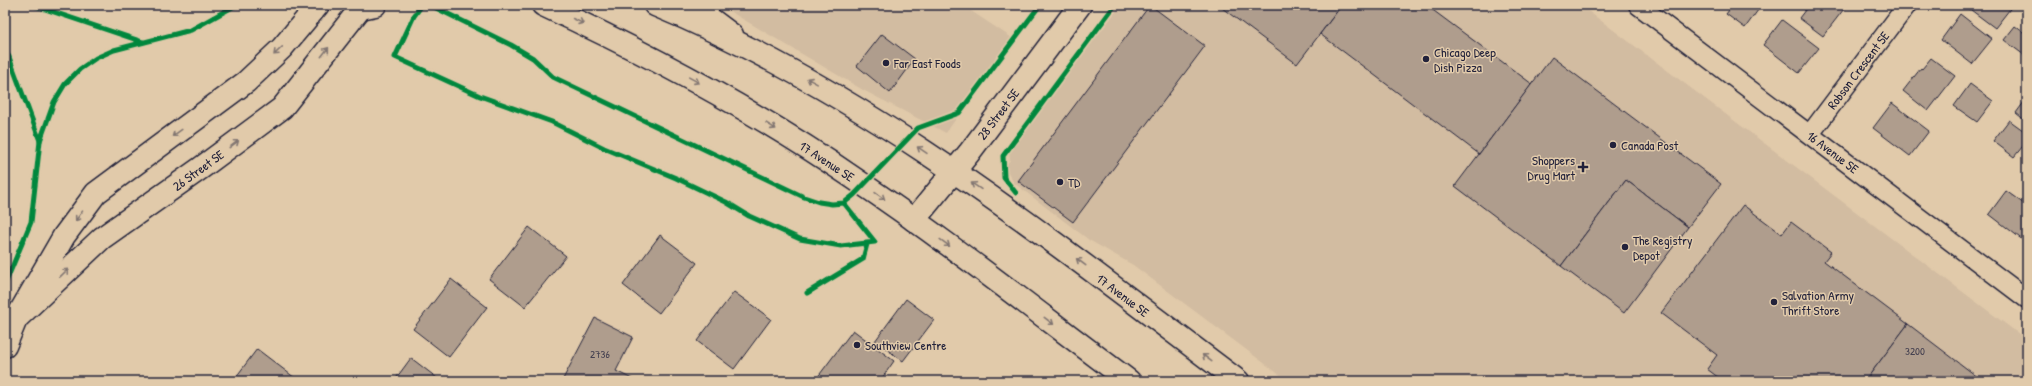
<svg xmlns="http://www.w3.org/2000/svg" width="2032" height="386" font-family="'Patrick Hand',sans-serif">
	<rect width="100%" height="100%" fill="#e1caaa"/>
	<filter id="ink" filterUnits="userSpaceOnUse"><feTurbulence type="fractalNoise" baseFrequency=".025" numOctaves="2"/><feDisplacementMap in="SourceGraphic" scale="8" xChannelSelector="R" yChannelSelector="G"/><feConvolveMatrix kernelMatrix="1 2 1 2 8 2 1 2 1" color-interpolation-filters="sRGB"/></filter>
	<g filter="url(#ink)">
		<g fill="#d2bca1">
			<polygon points="719,5 962,5 1012,38 946,133 863,90"/>
			<polygon points="1121,5 1580,5 2027,340 2027,381 1288,381 1133,265 1089,240 1014,183 1005,167 1010,160 1009,150"/>
		</g>
		<g fill="#af9d8d" stroke="#22223b">
			<polygon points="1150,5 1205,46 1073,222 1018,181"/>
			<polygon points="1218,5 1342,5 1297,64"/>
			<polygon points="1342,5 1426,5 1532,84 1479,154 1320,34"/>
			<polygon points="1733,5 1760,5 1761,6 1745,28 1726,14"/>
			<polygon points="1809,5 1847,5 1823,36 1799,18"/>
			<polygon points="1968,5 2013,5 1995,28 1967,7"/>
			<polygon points="1960,14 1992,39 1972,64 1941,40"/>
			<polygon points="1782,20 1819,48 1799,73 1763,45"/>
			<polygon points="2015,26 2027,35 2027,52 2024,55 2004,40"/>
			<polygon points="882,34 915,59 890,93 857,66"/>
			<polygon points="1552,57 1721,184 1688,227 1626,180 1561,266 1455,186"/>
			<polygon points="1931,58 1955,76 1928,111 1903,91 1921,68 1922,69"/>
			<polygon points="1970,84 1993,101 1977,122 1954,106"/>
			<polygon points="2027,98 2027,122 2016,113"/>
			<polygon points="1892,103 1929,131 1910,156 1873,128"/>
			<polygon points="2009,120 2027,133 2027,141 2014,157 1993,141"/>
			<polygon points="1626,180 1688,227 1624,313 1561,266"/>
			<polygon points="2006,191 2027,206 2027,237 2024,241 1989,214"/>
			<polygon points="1743,205 1782,234 1791,222 1831,252 1824,261 1908,324 1865,381 1723,381 1707,369 1717,355 1661,313"/>
			<polygon points="529,227 566,256 525,307 489,279"/>
			<polygon points="660,235 697,263 659,313 623,285"/>
			<polygon points="451,279 487,307 449,357 413,329"/>
			<polygon points="734,292 771,319 734,369 697,341"/>
			<polygon points="906,299 934,320 903,361 875,341"/>
			<polygon points="595,318 633,337 616,371 636,381 562,381"/>
			<polygon points="1908,324 1979,378 1977,381 1865,381"/>
			<polygon points="853,330 894,361 880,381 821,381 817,378"/>
			<polygon points="257,349 295,378 293,381 233,381"/>
			<polygon points="411,358 441,381 394,381"/>
		</g>
		<g fill="none" stroke-linecap="round" stroke-linejoin="round">
			<g stroke="#22223b" stroke-width="21">
				<g id="minor">
					<polyline points="1638,5 2027,299"/>
					<polyline points="1810,134 1907,5"/>
				</g>
			</g>
			<g stroke="#22223b" stroke-width="25">
				<g id="tertiary">
					<polyline points="692,5 732,35"/>
					<polyline points="914,220 969,153 1080,5"/>
					<polyline points="16,319 102,238 201,168 282,108 363,5"/>
					<polyline points="5,346 16,319 64,236 96,193 246,82 282,48 318,5"/>
				</g>
			</g>
			<g stroke="#22223b" stroke-width="25">
				<g id="secondary">
					<path d="M 543,5 C 651,55 756,111 855,179 C 949,242 1038,313 1129,381"/>
					<path d="M 655,5 C 871,94 1053,242 1238,381"/>
					<polyline points="361,8 375,5"/>
				</g>
			</g>
			<use href="#minor" stroke="#e1caaa" stroke-width="18"/>
			<use href="#tertiary" stroke="#e1caaa" stroke-width="22"/>
			<use href="#secondary" stroke="#e1caaa" stroke-width="22"/>
			<g stroke="#e1caaa" stroke-width="8">
				<g id="cycleway">
					<polyline points="33,5 143,42"/>
					<polyline points="422,5 414,16 395,57 480,96 552,122 604,148 676,178 726,202 749,216 800,239 841,246 875,242 844,203"/>
					<polyline points="423,6 434,7 511,45 533,58 553,77 804,197 819,202 832,204 844,203 854,195 918,128 959,113 1040,5"/>
					<polyline points="5,51 9,57 40,141 31,222 5,284"/>
					<polyline points="40,141 54,102 65,84 80,69 96,58 114,50 191,30 236,5"/>
					<polyline points="1016,193 1004,178 1003,156 1115,5"/>
					<polyline points="807,293 863,259 867,244"/>
				</g>
			</g>
			<use href="#cycleway" stroke="#00873e" stroke-width="5"/>
		</g>
		<defs><path id="oneway-shaft" d="M-6 0H5M1.5-3L5.5 0L1.5 3" fill="none" stroke-width="1.6" stroke-linecap="round" stroke-linejoin="round"/></defs>
		<g stroke="#827672">
			<use href="#oneway-shaft" transform="translate(578 21) rotate(25)"/>
			<use href="#oneway-shaft" transform="translate(278 51) rotate(136)"/>
			<use href="#oneway-shaft" transform="translate(325 52) rotate(-52)"/>
			<use href="#oneway-shaft" transform="translate(694 80) rotate(29)"/>
			<use href="#oneway-shaft" transform="translate(812 81) rotate(-151)"/>
			<use href="#oneway-shaft" transform="translate(771 126) rotate(32)"/>
			<use href="#oneway-shaft" transform="translate(177 133) rotate(144)"/>
			<use href="#oneway-shaft" transform="translate(234 144) rotate(-37)"/>
			<use href="#oneway-shaft" transform="translate(922 150) rotate(-146)"/>
			<use href="#oneway-shaft" transform="translate(976 186) rotate(-146)"/>
			<use href="#oneway-shaft" transform="translate(880 196) rotate(35)"/>
			<use href="#oneway-shaft" transform="translate(79 216) rotate(126)"/>
			<use href="#oneway-shaft" transform="translate(945 243) rotate(36)"/>
			<use href="#oneway-shaft" transform="translate(1081 262) rotate(-143)"/>
			<use href="#oneway-shaft" transform="translate(64 273) rotate(-44)"/>
			<use href="#oneway-shaft" transform="translate(1049 321) rotate(37)"/>
			<use href="#oneway-shaft" transform="translate(1207 358) rotate(-143)"/>
		</g>
	</g>
	<g fill="#22223b" stroke="#e1caaa" stroke-width="1.5">
		<circle cx="1426" cy="59" r="4"/>
		<circle cx="886" cy="63" r="4"/>
		<circle cx="1613" cy="145" r="4"/>
		<path d="M1581 161h4v4h4v4h-4v4h-4v-4h-4v-4h4z"/>
		<circle cx="1060" cy="182" r="4"/>
		<circle cx="1625" cy="247" r="4"/>
		<circle cx="1774" cy="302" r="4"/>
		<circle cx="857" cy="345" r="4"/>
	</g>
	<g text-anchor="middle" dominant-baseline="central" stroke-width="3" stroke-linejoin="round" paint-order="stroke">
		<g font-size="11" fill="#454150">
			<text x="1915" y="351">3200</text>
			<text x="600" y="354">2736</text>
		</g>
		<g font-size="13" fill="#22223b" stroke="#e1caaa" text-anchor="start">
			<text x="1434" y="52">Chicago Deep<tspan x="1434" dy="15">Dish Pizza</tspan></text>
			<text x="894" y="63">Far East Foods</text>
			<text x="1621" y="145">Canada Post</text>
			<text x="1575" y="160" text-anchor="end">Shoppers<tspan x="1575" dy="15">Drug Mart</tspan></text>
			<text x="1068" y="182">TD</text>
			<text x="1633" y="240">The Registry<tspan x="1633" dy="15">Depot</tspan></text>
			<text x="1782" y="295">Salvation Army<tspan x="1782" dy="15">Thrift Store</tspan></text>
			<text x="865" y="345">Southview Centre</text>
		</g>
		<g font-size="13" fill="#22223b" stroke="#e1caaa">
			<text transform="translate(1858 70) rotate(-53)">Robson Crescent SE</text>
			<text transform="translate(998 114) rotate(-53)">28 Street SE</text>
			<text transform="translate(1833 152) rotate(37)">16 Avenue SE</text>
			<text transform="translate(827 161) rotate(33)">17 Avenue SE</text>
			<text transform="translate(198 170) rotate(-36)">26 Street SE</text>
			<text transform="translate(1123 295) rotate(37)">17 Avenue SE</text>
		</g>
	</g>
	<rect width="2032" height="386" fill="none" stroke="#e1caaa" stroke-width="20"/>
	<rect x="10" y="10" width="2012" height="366" fill="none" stroke="#22223b" stroke-width="1.5" filter="url(#ink)"/>
</svg>
